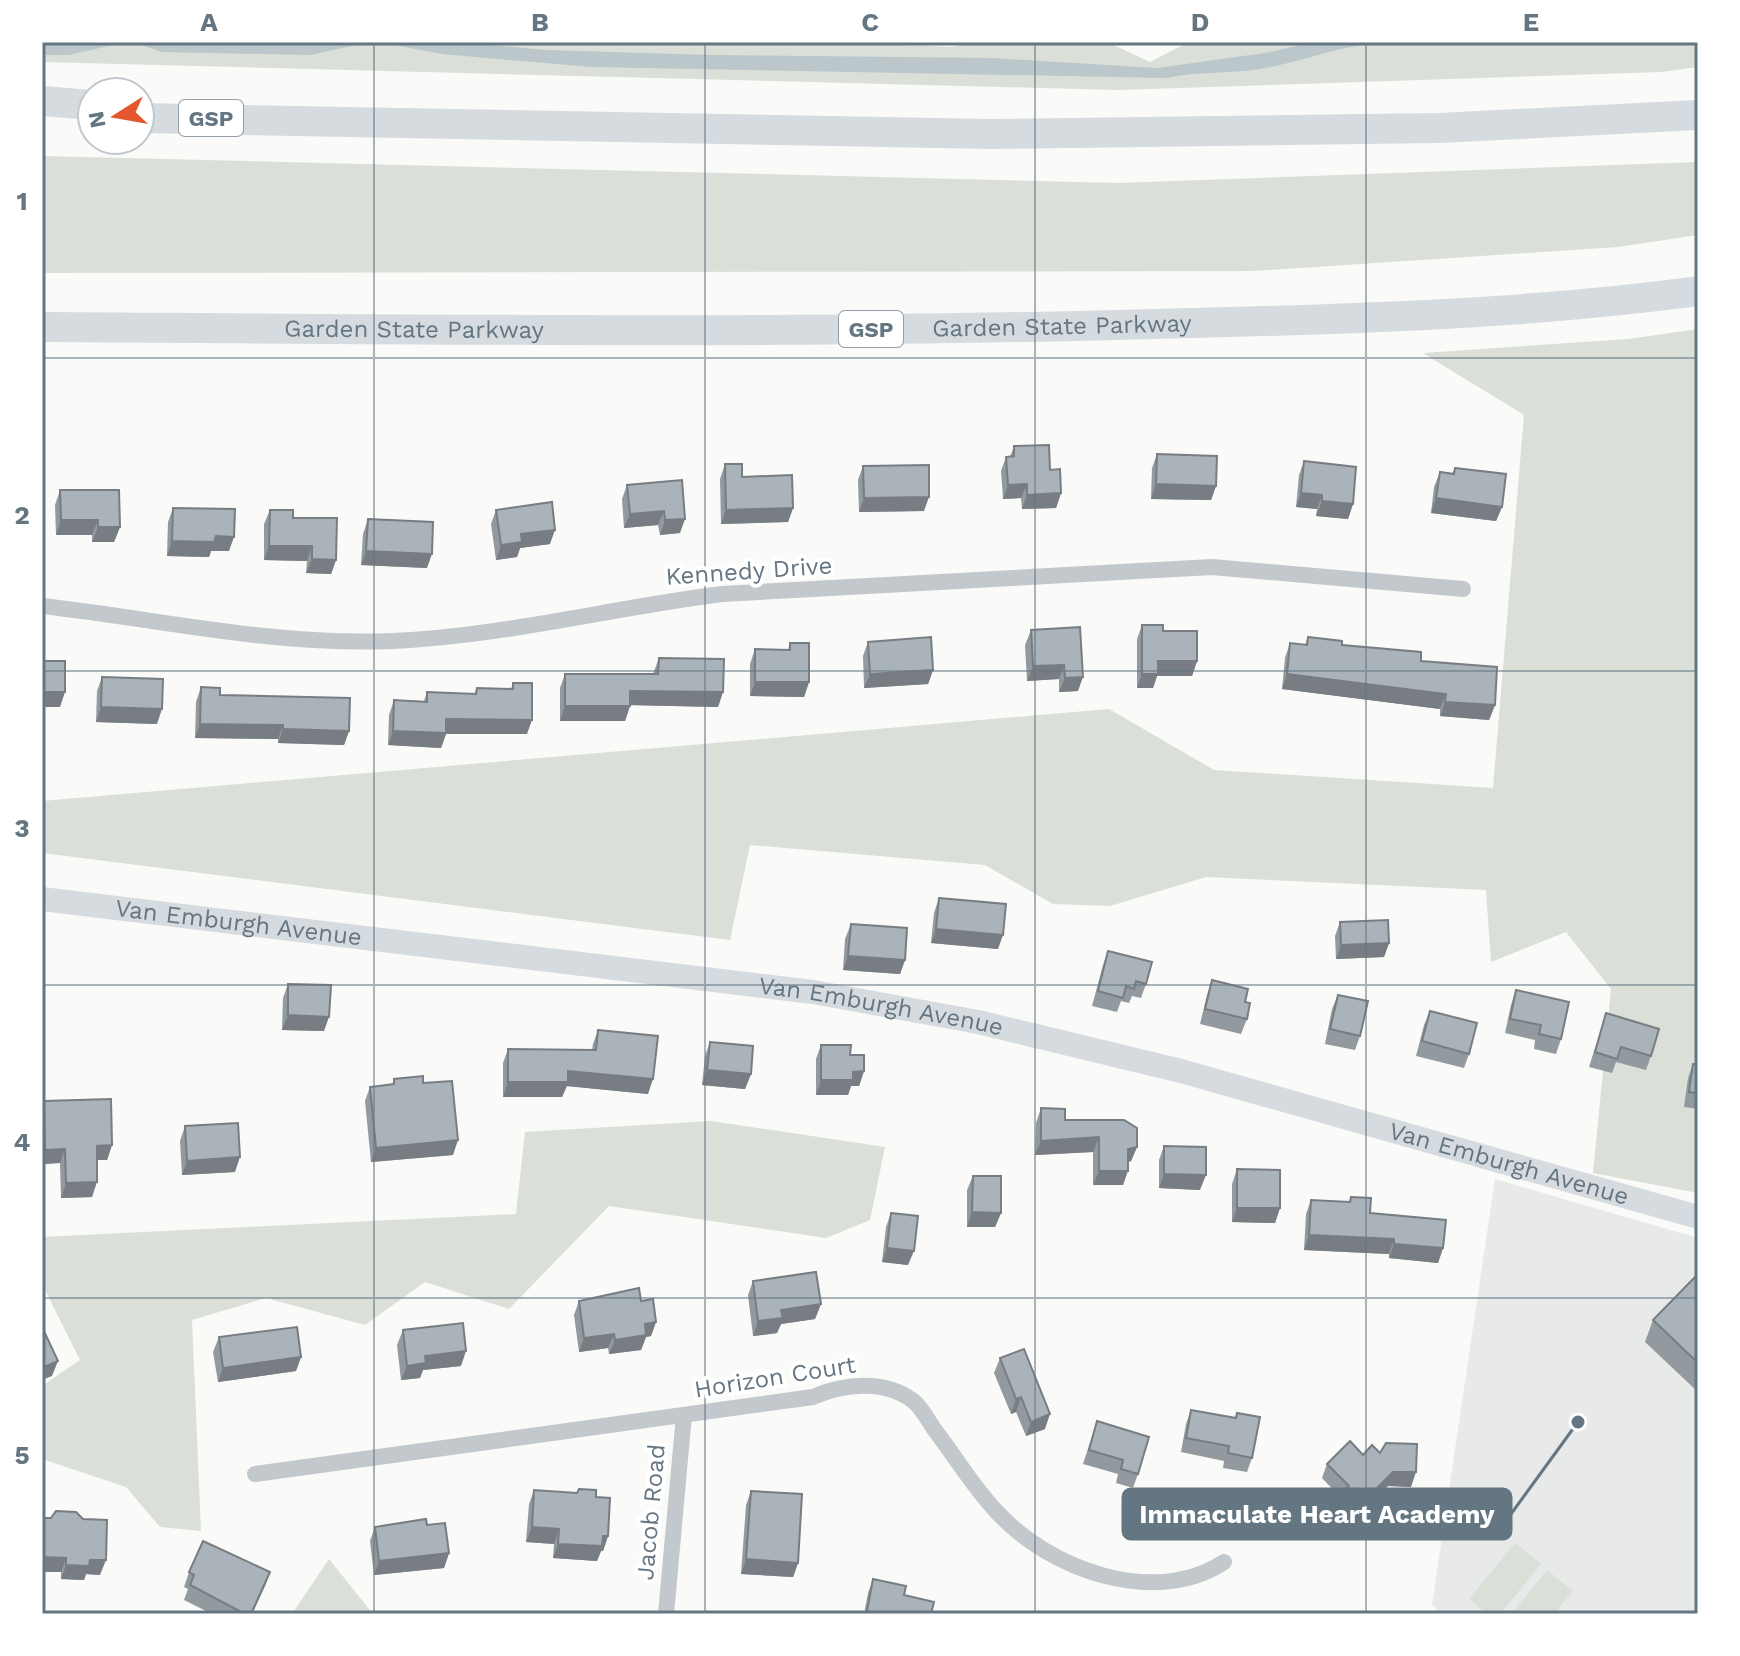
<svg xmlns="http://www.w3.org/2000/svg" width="1740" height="1656" font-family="'Work Sans',sans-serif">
	<rect width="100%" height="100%" fill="#fafaf8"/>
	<polygon fill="#e8e9e9" points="1495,1179 1698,1238 1698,1614 1441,1614 1432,1605"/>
	<g fill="#dadfd7">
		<polygon points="42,42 844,42 952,47 971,42 1107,42 1150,62 1189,42 1698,42 1698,67 1661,72 1118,90 42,62"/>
		<polygon points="42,156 1119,183 1698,162 1698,235 1618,247 1253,271 42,273"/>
		<polygon points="1698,329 1698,1193 1593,1173 1611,989 1566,932 1491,962 1486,890 1206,877 1110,906 1053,904 985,865 750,845 730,940 42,853 42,801 1109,709 1214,770 1493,788 1524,415 1423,353 1628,339"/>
		<polygon points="711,1121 885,1147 870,1220 826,1238 609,1206 509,1309 425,1282 365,1325 266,1298 192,1320 201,1531 160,1527 126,1487 42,1459 42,1386 80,1360 42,1284 42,1237 516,1214 525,1132"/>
		<polygon points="1515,1543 1541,1564 1500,1614 1487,1614 1469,1599"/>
		<polygon points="329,1559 373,1614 292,1614"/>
		<polygon points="1547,1570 1573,1591 1554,1614 1511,1614"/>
	</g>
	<g fill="#bbc7cb">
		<polygon points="42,42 126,42 69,55 42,55"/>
		<polygon points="133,42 371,42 310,55 162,52"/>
		<path d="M 378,42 L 458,42 L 546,50 L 711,55 L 990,58 L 1157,68 L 1265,53 L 1314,42 L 1382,42 C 1340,46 1301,62 1260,69 C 1229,74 1198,71 1167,78 L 591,67 L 442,54 Z"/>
	</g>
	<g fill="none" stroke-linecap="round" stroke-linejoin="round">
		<g stroke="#c3c8cc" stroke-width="16">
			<path d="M 42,606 C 159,619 273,646 392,641 C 504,636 611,608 722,594 L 1212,567 L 1463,589"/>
			<path d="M 255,1474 L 813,1397 C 843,1384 883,1379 912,1400 C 921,1406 928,1420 934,1429 C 955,1456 973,1487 997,1512 C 1049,1569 1154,1608 1224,1562"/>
			<polyline points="666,1614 684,1415"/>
		</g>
		<path stroke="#d6dbdf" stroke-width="24" id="s1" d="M 42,899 L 813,992 L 978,1022 L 1181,1071 L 1698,1217"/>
		<g stroke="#d6dbdf" stroke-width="30">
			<polyline points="42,101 92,105"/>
			<polyline points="140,118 991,134 1439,128 1698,115"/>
			<path id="s2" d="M 42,327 C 400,329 758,334 1116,325 C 1310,320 1505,317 1698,291"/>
		</g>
	</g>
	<g fill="#929a9f">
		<polygon points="1014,446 1050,470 1061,493 1056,508 1022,509 1021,498 1003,499 1001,471 1006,457 1010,457"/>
		<polygon points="1157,454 1216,486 1211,500 1151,499 1152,468"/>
		<polygon points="1304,461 1353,504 1348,519 1316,516 1317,509 1296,507 1299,475"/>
		<polygon points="725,464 742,477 793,508 788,522 721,524 720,479"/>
		<polygon points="863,466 924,511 859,512 858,480"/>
		<polygon points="1455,468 1502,507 1496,521 1431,513 1434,487 1440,472 1452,474"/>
		<polygon points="682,480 680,533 660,535 658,525 624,528 622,499 627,485"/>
		<polygon points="60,490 120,527 114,542 92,542 92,535 56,535 55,505"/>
		<polygon points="173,508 229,551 211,551 209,557 167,556 168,522"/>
		<polygon points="270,510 293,518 336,560 331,574 306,573 307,561 264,560 264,524"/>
		<polygon points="496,510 550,544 520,548 517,557 496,560 491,524"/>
		<polygon points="368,519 427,568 361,565 363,534"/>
		<polygon points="1142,625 1163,631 1197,661 1192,676 1157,676 1153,688 1137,688 1137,639"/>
		<polygon points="1080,627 1078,691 1059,692 1059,679 1027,681 1025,645 1031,630"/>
		<polygon points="1308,637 1421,661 1495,705 1489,720 1440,716 1440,709 1282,689 1285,658 1290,643 1305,645"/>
		<polygon points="868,642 933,670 928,684 864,688 863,656"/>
		<polygon points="790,643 809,682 804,697 750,696 750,664 755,649 788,650"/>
		<polygon points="659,658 723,692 718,707 630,705 625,721 560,721 560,688 565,674 653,674"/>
		<polygon points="102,677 157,724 96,722 97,691"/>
		<polygon points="513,683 527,734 446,734 441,748 388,745 389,715 394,700 424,701 427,692 474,694 477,688 511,689"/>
		<polygon points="201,687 220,695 349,731 344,745 278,743 278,739 195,738 196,702"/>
		<polygon points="939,898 998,949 931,943 934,913"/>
		<polygon points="1340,922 1389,943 1384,957 1336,959 1335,936"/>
		<polygon points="851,924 905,960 900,974 843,970 845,939"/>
		<polygon points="1108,951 1146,984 1141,998 1132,996 1129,1003 1121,1001 1117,1012 1092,1006 1103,965"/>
		<polygon points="1212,980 1245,1002 1247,1019 1241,1034 1200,1024 1207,995"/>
		<polygon points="288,984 324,1031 282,1030 283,998"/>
		<polygon points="1516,990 1561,1039 1556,1054 1534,1049 1535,1040 1505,1033 1511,1005"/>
		<polygon points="1338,995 1360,1036 1355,1050 1325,1044 1332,1009"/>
		<polygon points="1430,1011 1469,1054 1464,1068 1416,1056 1424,1025"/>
		<polygon points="1606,1013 1651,1056 1646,1070 1616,1062 1612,1073 1589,1067"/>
		<polygon points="598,1030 648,1094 566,1086 562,1097 503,1097 503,1063 508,1049 592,1050 593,1044"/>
		<polygon points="710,1042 751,1074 745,1089 702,1085 705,1056"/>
		<polygon points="821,1045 850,1055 864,1071 859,1086 851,1086 848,1095 816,1095 816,1059"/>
		<polygon points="1693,1064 1698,1064 1698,1109 1684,1107 1688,1078"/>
		<polygon points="394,1079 453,1155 371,1162 365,1101 370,1087 392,1085"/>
		<polygon points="44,1101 112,1145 107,1160 97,1160 92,1197 61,1198 60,1163 42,1164 42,1105"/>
		<polygon points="1041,1108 1065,1120 1137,1147 1131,1161 1128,1162 1123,1185 1093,1185 1093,1152 1035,1155 1036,1123"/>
		<polygon points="185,1126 235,1172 182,1175 180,1141"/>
		<polygon points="1164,1146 1200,1190 1159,1188 1159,1160"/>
		<polygon points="1237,1169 1280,1208 1275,1223 1232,1222 1232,1184"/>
		<polygon points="973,1176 1001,1213 995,1227 967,1227 967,1190"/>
		<polygon points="1351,1197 1370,1213 1443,1248 1438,1263 1389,1258 1389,1254 1304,1250 1306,1214 1311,1200 1349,1202"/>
		<polygon points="891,1213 908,1265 882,1262 886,1227"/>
		<polygon points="1698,1274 1698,1392 1645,1342 1653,1320"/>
		<polygon points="753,1281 821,1304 815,1319 781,1324 777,1333 753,1336 748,1295"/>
		<polygon points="579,1301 641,1301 656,1322 651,1336 646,1337 641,1350 609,1354 608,1348 579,1352 574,1315"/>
		<polygon points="403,1330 461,1366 423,1370 420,1378 401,1380 397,1345"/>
		<polygon points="219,1337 301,1357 296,1371 218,1382 213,1352"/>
		<polygon points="1000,1358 1045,1429 1026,1436 1016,1412 1011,1414 994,1373"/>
		<polygon points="1191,1410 1235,1418 1237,1413 1252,1458 1247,1472 1223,1468 1224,1461 1181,1452 1186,1424"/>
		<polygon points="1097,1421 1138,1474 1133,1488 1116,1483 1118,1474 1083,1464"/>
		<polygon points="1363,1455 1411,1487 1388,1486 1347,1526 1333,1511 1339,1496 1322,1478 1327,1464"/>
		<polygon points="534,1490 596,1497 608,1536 603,1551 601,1551 597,1561 553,1558 554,1544 526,1542 529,1504"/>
		<polygon points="751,1491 798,1563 793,1577 741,1574 746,1505"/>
		<polygon points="42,1518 100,1575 86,1574 84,1580 61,1579 61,1572 42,1572"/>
		<polygon points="427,1525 449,1553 444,1568 374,1575 370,1541 375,1527"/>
		<polygon points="189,1572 270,1572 252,1614 212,1614 184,1600 188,1589 184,1587"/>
		<polygon points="873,1579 904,1595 931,1614 864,1614 868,1593"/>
	</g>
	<g fill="#777d82">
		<polygon points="1027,484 1021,498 1003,499 1008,485"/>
		<polygon points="1156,484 1216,486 1211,500 1151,499"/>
		<polygon points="1061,493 1056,508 1022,509 1027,495"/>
		<polygon points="1301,493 1322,495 1317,509 1296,507"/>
		<polygon points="929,497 924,511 859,512 864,498"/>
		<polygon points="1436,498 1502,507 1496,521 1431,513"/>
		<polygon points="1322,501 1353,504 1348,519 1316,516"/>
		<polygon points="793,508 788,522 721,524 726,510"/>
		<polygon points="664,511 658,525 624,528 630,514"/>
		<polygon points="685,519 680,533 660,535 665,520"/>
		<polygon points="61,520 98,520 92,535 56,535"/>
		<polygon points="98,527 120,527 114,542 92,542"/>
		<polygon points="555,530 550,544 520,548 517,557 496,560 501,545 521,534"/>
		<polygon points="216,536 234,537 229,551 211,551 209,557 167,556 172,541"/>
		<polygon points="269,546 312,546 307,561 264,560"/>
		<polygon points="366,551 432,554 427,568 361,565"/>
		<polygon points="312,559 336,560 331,574 306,573"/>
		<polygon points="1158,661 1197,661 1192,676 1157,676 1153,688 1137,688 1142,674"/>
		<polygon points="1064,665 1059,679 1027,681 1033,666"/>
		<polygon points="933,670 928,684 864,688 870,674"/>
		<polygon points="1287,674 1446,694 1440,709 1282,689"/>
		<polygon points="1083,677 1078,691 1059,692 1065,678"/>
		<polygon points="755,682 809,682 804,697 750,696"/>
		<polygon points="630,691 723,692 718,707 625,705"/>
		<polygon points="42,692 65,692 60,707 42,707"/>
		<polygon points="1445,702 1495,705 1489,720 1440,716"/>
		<polygon points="565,706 630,706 625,721 560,721"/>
		<polygon points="101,707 162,709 157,724 96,722"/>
		<polygon points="446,719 532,720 527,734 446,734 441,748 388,745 393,731"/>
		<polygon points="200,724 283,725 278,739 195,738"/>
		<polygon points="283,729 349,731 344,745 278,743"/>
		<polygon points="936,929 1003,935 998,949 931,943"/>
		<polygon points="1389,943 1384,957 1336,959 1341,945"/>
		<polygon points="848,956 905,960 900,974 843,970"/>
		<polygon points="288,1015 329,1017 324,1031 282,1030"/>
		<polygon points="707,1070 751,1074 745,1089 702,1085"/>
		<polygon points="568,1071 653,1079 648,1094 567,1086 562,1097 503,1097 508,1082"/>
		<polygon points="864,1071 859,1086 851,1086 848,1095 816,1095 821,1080 853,1072"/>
		<polygon points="1099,1137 1093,1152 1035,1155 1041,1141"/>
		<polygon points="458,1140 453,1155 371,1162 376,1148"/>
		<polygon points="112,1145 107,1160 91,1160 97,1146"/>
		<polygon points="1137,1147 1131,1161 1123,1163 1128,1149"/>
		<polygon points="65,1149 60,1163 42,1164 42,1157 45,1150"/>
		<polygon points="240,1157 235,1172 182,1175 187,1161"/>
		<polygon points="1099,1171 1128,1171 1123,1185 1093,1185"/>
		<polygon points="1164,1174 1206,1175 1200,1190 1159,1188"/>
		<polygon points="97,1182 92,1197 61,1198 66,1183"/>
		<polygon points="1237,1208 1280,1208 1275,1223 1232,1222"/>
		<polygon points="972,1212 1001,1213 995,1227 967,1227"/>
		<polygon points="1309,1235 1394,1239 1389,1254 1304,1250"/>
		<polygon points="1394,1244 1443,1248 1438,1263 1389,1258"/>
		<polygon points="887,1248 914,1251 908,1265 882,1262"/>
		<polygon points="821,1304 815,1319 781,1324 777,1333 753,1336 758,1321 781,1310"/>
		<polygon points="656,1322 651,1336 646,1337 641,1350 609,1354 615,1340 645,1324"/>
		<polygon points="614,1334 608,1348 579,1352 584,1338"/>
		<polygon points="466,1351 461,1366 423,1370 420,1378 401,1380 407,1366 425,1356"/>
		<polygon points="301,1357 296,1371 218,1382 223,1368"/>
		<polygon points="58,1361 52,1376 42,1380 42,1368"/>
		<polygon points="1021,1397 1016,1412 1011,1414 1016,1399"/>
		<polygon points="1050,1414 1045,1429 1026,1436 1031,1422"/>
		<polygon points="1393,1472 1416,1472 1411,1487 1388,1486 1347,1526 1353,1512"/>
		<polygon points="532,1527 559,1529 554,1544 526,1542"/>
		<polygon points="603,1536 608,1536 603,1551 601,1551 597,1561 553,1558 558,1544"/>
		<polygon points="449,1553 444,1568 374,1575 379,1561"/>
		<polygon points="42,1557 66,1558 61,1572 42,1572"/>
		<polygon points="746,1559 798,1563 793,1577 741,1574"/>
		<polygon points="90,1560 106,1560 100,1575 86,1574 84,1580 61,1579 66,1565"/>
		<polygon points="270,1572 265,1586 252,1614 251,1614"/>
	</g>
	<g fill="#aab3b9" stroke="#777d82" stroke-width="2">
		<polygon points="1049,445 1050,470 1060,469 1061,493 1027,495 1027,484 1008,485 1006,457 1014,456 1014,446"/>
		<polygon points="1157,454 1217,456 1216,486 1156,484"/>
		<polygon points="1304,461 1356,467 1353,504 1322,501 1322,495 1301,493"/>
		<polygon points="725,464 742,464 742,477 792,475 793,508 726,510"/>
		<polygon points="929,465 929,497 864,498 863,466"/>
		<polygon points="1455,468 1506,474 1502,507 1436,498 1440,472 1454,474"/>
		<polygon points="682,480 685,519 665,520 664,511 630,514 627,485"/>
		<polygon points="60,490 119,490 120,527 98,527 98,520 61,520"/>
		<polygon points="552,502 555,530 521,534 522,542 501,545 496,510"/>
		<polygon points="173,508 235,509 234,537 216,536 214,542 172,541"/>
		<polygon points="270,510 293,510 293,518 337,518 336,560 312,559 312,546 269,546"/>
		<polygon points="368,519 433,522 432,554 366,551"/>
		<polygon points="1142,625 1163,625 1163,631 1197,631 1197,661 1158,661 1158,674 1142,674"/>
		<polygon points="1080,627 1083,677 1065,678 1064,665 1033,666 1031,630"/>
		<polygon points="931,637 933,670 870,674 868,642"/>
		<polygon points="1308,637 1342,641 1342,645 1421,652 1421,661 1497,667 1495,705 1445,702 1446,694 1287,674 1290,643 1307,645"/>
		<polygon points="790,643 809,643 809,682 755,682 755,649 790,650"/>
		<polygon points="659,658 724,659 723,692 630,691 630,706 565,706 565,674 658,674"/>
		<rect x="42" y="661" width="23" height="31"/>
		<polygon points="102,677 163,679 162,709 101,707"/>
		<polygon points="513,683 532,683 532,720 446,719 446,733 393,731 394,700 427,702 427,692 476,694 477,688 513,689"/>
		<polygon points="201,687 220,688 220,695 350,698 349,731 283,729 283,725 200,724"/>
		<polygon points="939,898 1006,904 1003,935 936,929"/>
		<polygon points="1388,920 1389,943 1341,945 1340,922"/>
		<polygon points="851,924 907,928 905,960 848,956"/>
		<polygon points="1108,951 1152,962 1146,984 1136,981 1134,989 1126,986 1123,998 1098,991"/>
		<polygon points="1212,980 1248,989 1245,1002 1250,1003 1247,1019 1205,1009"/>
		<polygon points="288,984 331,985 329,1017 288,1015"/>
		<polygon points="1516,990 1569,1002 1561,1039 1539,1034 1541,1025 1510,1019"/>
		<polygon points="1338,995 1368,1001 1360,1036 1330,1029"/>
		<polygon points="1430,1011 1477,1023 1469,1054 1422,1041"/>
		<polygon points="1606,1013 1659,1029 1651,1056 1621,1047 1617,1059 1595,1052"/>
		<polygon points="598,1030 658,1036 653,1079 568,1071 568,1082 508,1082 508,1049 596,1050"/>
		<polygon points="710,1042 753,1046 751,1074 707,1070"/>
		<polygon points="821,1045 851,1045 850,1055 864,1055 864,1071 853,1072 853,1080 821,1080"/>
		<polygon points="1693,1064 1698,1064 1698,1093 1689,1092"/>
		<polygon points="423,1076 423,1083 452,1081 458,1140 376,1148 370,1087 394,1084 394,1079"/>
		<polygon points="111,1099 112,1145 97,1146 97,1182 66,1183 65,1149 45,1150 44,1101"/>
		<polygon points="1041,1108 1065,1109 1065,1120 1124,1120 1137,1128 1137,1147 1128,1149 1128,1171 1099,1171 1099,1137 1041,1141"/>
		<polygon points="238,1123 240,1157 187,1161 185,1126"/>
		<polygon points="1164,1146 1206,1147 1206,1175 1164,1174"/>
		<polygon points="1237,1169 1280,1170 1280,1208 1237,1208"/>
		<polygon points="973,1176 1001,1176 1001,1213 972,1212"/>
		<polygon points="1351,1197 1371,1198 1370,1213 1446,1220 1443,1248 1394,1244 1394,1239 1309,1235 1311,1200 1350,1202"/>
		<polygon points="891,1213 918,1216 914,1251 887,1248"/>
		<polygon points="816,1272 821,1304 781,1310 783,1318 758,1321 753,1281"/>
		<polygon points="1698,1274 1698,1363 1653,1320"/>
		<polygon points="639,1288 641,1301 653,1299 656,1322 645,1324 646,1335 615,1340 614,1334 584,1338 579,1301"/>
		<polygon points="463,1323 466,1351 425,1356 426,1363 407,1366 403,1330"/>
		<polygon points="42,1327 58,1361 42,1368"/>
		<polygon points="297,1327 301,1357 223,1368 219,1337"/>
		<polygon points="1024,1349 1050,1414 1031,1422 1021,1397 1016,1399 1000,1358"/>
		<polygon points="1191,1410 1236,1418 1237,1413 1260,1417 1252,1458 1228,1453 1229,1446 1186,1438"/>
		<polygon points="1097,1421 1149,1437 1138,1474 1121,1469 1123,1460 1089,1450"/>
		<polygon points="1350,1441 1363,1455 1372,1445 1380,1453 1386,1443 1417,1444 1416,1472 1393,1472 1353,1512 1338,1497 1349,1486 1327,1464"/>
		<polygon points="579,1489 596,1490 596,1497 610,1498 608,1536 603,1536 602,1546 558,1544 559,1529 532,1527 534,1490 577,1493"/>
		<polygon points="751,1491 802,1494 798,1563 746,1559"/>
		<polygon points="56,1511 76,1512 83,1519 107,1520 106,1560 90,1560 89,1566 66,1565 66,1558 42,1557 42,1518 51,1518"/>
		<polygon points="426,1519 427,1525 445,1523 449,1553 379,1561 375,1527"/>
		<polygon points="203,1541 270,1572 251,1614 245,1614 190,1585 194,1575 189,1572"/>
		<polygon points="873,1579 906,1586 904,1595 934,1602 931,1614 878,1614 867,1611"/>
	</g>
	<path fill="none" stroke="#657683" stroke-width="2" stroke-opacity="0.55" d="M 374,42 L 374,1614M 705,42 L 705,1614M 1035,42 L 1035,1614M 1366,42 L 1366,1614M 42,358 L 1698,358M 42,671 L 1698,671M 42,985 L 1698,985M 42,1298 L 1698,1298"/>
	<g text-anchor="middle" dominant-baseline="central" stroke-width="8" stroke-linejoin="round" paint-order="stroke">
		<g fill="#fff" stroke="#939fa8" stroke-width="2">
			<rect x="179" y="100" width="64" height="36" rx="6"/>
			<rect x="839" y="311" width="64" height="36" rx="6"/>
		</g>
		<g font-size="22" font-weight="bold" fill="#657683">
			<text x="211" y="118">GSP</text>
			<text x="871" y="329">GSP</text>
		</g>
		<g font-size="24" fill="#657683" stroke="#fff">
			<text stroke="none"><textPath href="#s2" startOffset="1020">Garden State Parkway</textPath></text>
			<text stroke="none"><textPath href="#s2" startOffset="372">Garden State Parkway</textPath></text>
			<text transform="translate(749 571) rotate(-4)">Kennedy Drive</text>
			<text stroke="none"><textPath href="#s1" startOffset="198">Van Emburgh Avenue</textPath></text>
			<text stroke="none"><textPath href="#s1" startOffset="846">Van Emburgh Avenue</textPath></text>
			<text stroke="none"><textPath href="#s1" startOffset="1494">Van Emburgh Avenue</textPath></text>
			<text transform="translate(775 1377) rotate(-9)">Horizon Court</text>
			<text transform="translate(651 1512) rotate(-85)">Jacob Road</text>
		</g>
	</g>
	<path fill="none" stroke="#657683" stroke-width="3" d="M1578 1422L1511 1514"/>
	<circle fill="#657683" stroke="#fff" stroke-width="3" cx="1578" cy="1422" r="8"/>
	<rect fill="#657683" stroke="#657683" stroke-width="3" x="1123" y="1489" width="388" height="50" rx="8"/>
	<g font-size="26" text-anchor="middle" font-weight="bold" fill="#fff">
		<text x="1317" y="1523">Immaculate Heart Academy</text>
	</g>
	<rect width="1740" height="1656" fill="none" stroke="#ffffff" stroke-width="88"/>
	<g transform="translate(116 116) rotate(259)"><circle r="38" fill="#ffffff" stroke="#c1c8cd" stroke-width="2"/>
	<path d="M0-6L14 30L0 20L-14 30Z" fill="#e4572e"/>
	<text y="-12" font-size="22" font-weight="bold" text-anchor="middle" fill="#657683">N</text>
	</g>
	<rect x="44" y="44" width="1652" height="1568" fill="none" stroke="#657683" stroke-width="3"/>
	<g font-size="26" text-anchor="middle" font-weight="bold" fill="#657683">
		<text x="209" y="31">A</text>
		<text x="540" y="31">B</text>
		<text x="870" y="31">C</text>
		<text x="1200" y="31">D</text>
		<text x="1531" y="31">E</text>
		<text x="22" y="210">1</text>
		<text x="22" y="524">2</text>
		<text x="22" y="837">3</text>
		<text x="22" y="1151">4</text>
		<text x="22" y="1464">5</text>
	</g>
</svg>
